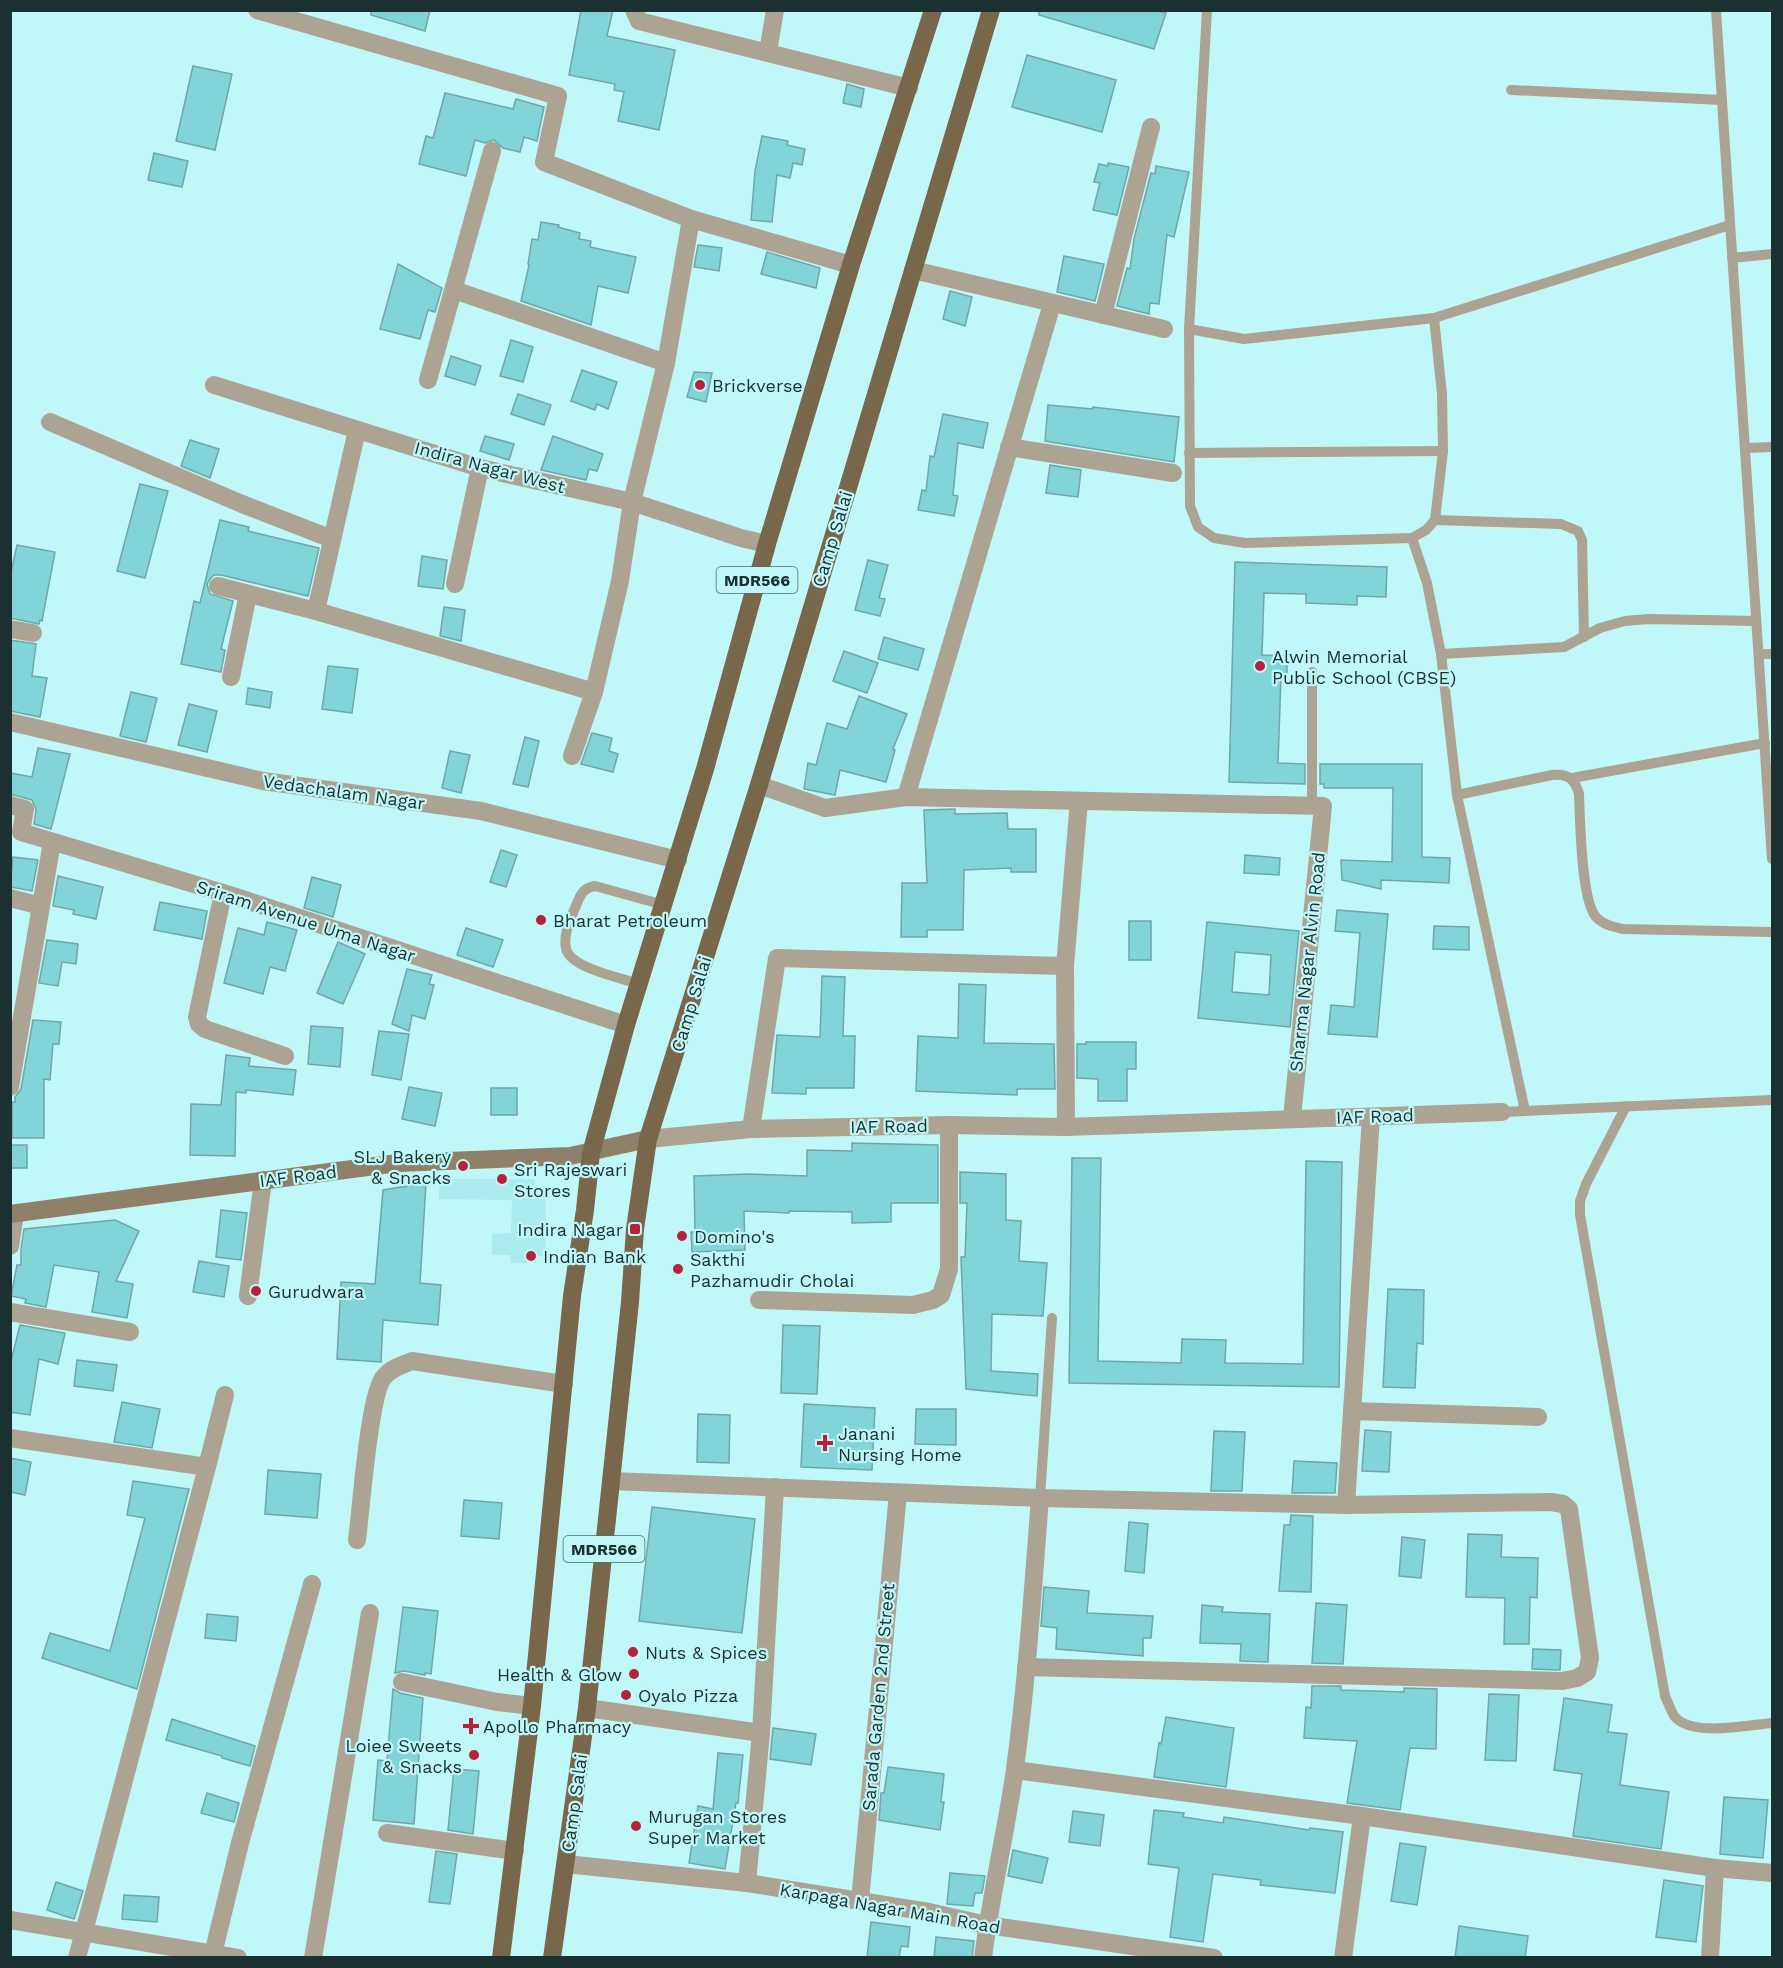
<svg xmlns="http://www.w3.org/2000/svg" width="1783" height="1968" font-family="'Work Sans',sans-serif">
	<rect width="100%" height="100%" fill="#c0f7f9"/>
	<polygon fill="#abecee" points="439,1179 535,1179 535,1195 546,1195 546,1226 535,1226 535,1236 546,1236 546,1257 536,1256 536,1263 510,1263 510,1255 492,1255 492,1234 511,1233 512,1200 439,1199"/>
	<g fill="#81d4d7" stroke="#72a6a8" stroke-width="1.5" fill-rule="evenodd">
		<polygon points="371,10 430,10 425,31 371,15"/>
		<polygon points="581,10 613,10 607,36 675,50 659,130 618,121 624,92 614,90 615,84 569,75"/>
		<polygon points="1039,10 1156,10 1166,13 1154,49 1039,15"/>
		<polygon points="1027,55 1116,80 1102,132 1012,107"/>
		<polygon points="193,66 232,74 215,150 176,141"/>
		<polygon points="847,84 864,89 861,107 843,103"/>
		<polygon points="445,93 513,109 516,99 544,107 537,141 524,137 520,152 503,148 494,140 485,143 475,140 466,176 419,164 426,136 433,138"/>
		<polygon points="762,136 788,141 787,145 805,149 802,165 793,163 790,178 777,175 772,222 751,220 755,171"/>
		<polygon points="154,153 188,161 182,187 148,180"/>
		<polygon points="1108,163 1129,167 1117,215 1093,210 1100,183 1094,182 1099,164 1108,166"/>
		<polygon points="1156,166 1189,172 1174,237 1167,235 1159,304 1150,303 1149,314 1117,306 1127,268 1130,269 1134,239 1151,173 1155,174"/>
		<polygon points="541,222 559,225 558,227 580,233 579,239 591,241 590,247 636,257 628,293 598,286 591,325 521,301 529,265 528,264 532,239 538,240"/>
		<polygon points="698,245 722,248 719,271 694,267"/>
		<polygon points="767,252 820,268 816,288 761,274"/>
		<polygon points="1064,256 1104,264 1095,301 1057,292"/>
		<polygon points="398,264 442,288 435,312 428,310 420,339 380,329"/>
		<polygon points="950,291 972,297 965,326 943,319"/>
		<polygon points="511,340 533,347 523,382 500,376"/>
		<polygon points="451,356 481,366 475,385 445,376"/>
		<polygon points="582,370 617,382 608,409 597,404 595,410 571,401"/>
		<polygon points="694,372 712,373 706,402 687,397"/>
		<polygon points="518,394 551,405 544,425 511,414"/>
		<polygon points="1048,405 1093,409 1093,407 1179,417 1174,462 1045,441"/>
		<polygon points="943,414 988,423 983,448 958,443 953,495 958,496 954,516 918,510 922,490 926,491 930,456 934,457"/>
		<polygon points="485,436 514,444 509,460 480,451"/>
		<polygon points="553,436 603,454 597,471 589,469 586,480 541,470"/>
		<polygon points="190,440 219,449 210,478 181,466"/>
		<polygon points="1050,465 1081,470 1078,497 1046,493"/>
		<polygon points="140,484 168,491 145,578 117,571"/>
		<polygon points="220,520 249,527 248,531 319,548 308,596 221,575 214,575 210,579 207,584 210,594 233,601 221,649 225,650 221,672 181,664 194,601 200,603"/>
		<polygon points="17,545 55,552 42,621 40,620 39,624 10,618 10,577"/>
		<polygon points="422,556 447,560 443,589 418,586"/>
		<polygon points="868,560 888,565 879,598 885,599 880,616 855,610"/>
		<polygon points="1235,562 1387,567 1386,597 1357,596 1357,605 1306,603 1306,594 1264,593 1262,655 1287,656 1287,676 1281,676 1278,763 1305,764 1305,784 1229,782"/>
		<polygon points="444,607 465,610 461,641 440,636"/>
		<polygon points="884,637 924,649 918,670 878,659"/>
		<polygon points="10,640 36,644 32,676 47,678 40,717 10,711"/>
		<polygon points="844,651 878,663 867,693 833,681"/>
		<polygon points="328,666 358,669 352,713 322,709"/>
		<polygon points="248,688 272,692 270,708 246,704"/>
		<polygon points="131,692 157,698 146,742 120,736"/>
		<polygon points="859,696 907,714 893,749 895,750 886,782 840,770 835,795 804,789 808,763 816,765 827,723 847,729"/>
		<polygon points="189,704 217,711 207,752 178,745"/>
		<polygon points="592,733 612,738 609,751 618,754 613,772 581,764"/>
		<polygon points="525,737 539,741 528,787 513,784"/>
		<polygon points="38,748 70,754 51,829 34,824 36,810 32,800 10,794 10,773 32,777"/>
		<polygon points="450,751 470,755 461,793 442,788"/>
		<polygon points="1320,764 1422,764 1422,857 1450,858 1449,883 1381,880 1381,889 1342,880 1341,860 1392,862 1393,788 1324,788 1324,784 1320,784"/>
		<polygon points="955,809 955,814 1007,813 1008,829 1036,829 1036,872 1011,872 1011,868 964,870 963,930 927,930 927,937 901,937 902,883 927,883 924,810"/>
		<polygon points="501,850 517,855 506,887 490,882"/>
		<polygon points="1245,855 1280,858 1279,875 1244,873"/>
		<polygon points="13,857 38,860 32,891 10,887"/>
		<polygon points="58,876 103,887 96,919 73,914 74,910 53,906"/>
		<polygon points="312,877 341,885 333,917 304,908"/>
		<polygon points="160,902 207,911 202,939 154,930"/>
		<polygon points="1337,910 1388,914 1377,1037 1328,1034 1331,1005 1354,1007 1360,933 1335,931"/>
		<rect x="1129" y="921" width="22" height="39"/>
		<polygon points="267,922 297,930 285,971 270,967 263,994 224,983 238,928 264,935"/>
		<path d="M 1207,922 L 1299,931 L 1290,1027 L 1198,1018 ZM 1235,952 L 1271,955 L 1269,995 L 1232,992 Z"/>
		<polygon points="1434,926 1469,927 1469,950 1433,949"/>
		<polygon points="466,928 503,940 493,967 457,955"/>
		<polygon points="47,940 78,944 76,964 62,962 58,986 39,983"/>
		<polygon points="338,942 365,954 343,1004 317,993"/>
		<polygon points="407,969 432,975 429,984 434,985 425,1019 412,1015 409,1031 392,1024"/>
		<polygon points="822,976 845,977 843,1036 855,1036 854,1088 806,1088 806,1094 772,1093 777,1035 820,1037"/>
		<polygon points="959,984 986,985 984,1043 1054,1044 1055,1089 1017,1089 1017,1095 916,1091 918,1036 958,1038"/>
		<polygon points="33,1020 61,1022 59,1044 53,1044 50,1080 44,1079 44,1138 12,1138 12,1102 15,1102 15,1097 21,1089"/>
		<polygon points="311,1026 343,1028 340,1067 308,1064"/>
		<polygon points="379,1031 409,1034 401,1080 372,1075"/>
		<polygon points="1086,1042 1136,1042 1136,1069 1127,1069 1127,1101 1098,1101 1098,1079 1077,1078 1077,1044 1086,1044"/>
		<polygon points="226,1055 250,1058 249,1066 296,1070 293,1095 246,1090 246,1093 236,1092 235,1156 190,1155 191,1104 221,1105"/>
		<polygon points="409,1087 442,1093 435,1126 402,1119"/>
		<rect x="491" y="1088" width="26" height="27"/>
		<polygon points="852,1143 938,1145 938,1203 891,1203 891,1222 852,1223 852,1212 789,1211 789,1213 744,1211 745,1250 692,1252 691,1232 695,1232 694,1176 748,1174 807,1176 807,1150 852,1151"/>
		<rect x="10" y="1145" width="17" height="23"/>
		<polygon points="1072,1158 1101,1158 1098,1361 1181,1363 1182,1339 1226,1340 1225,1363 1303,1364 1306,1161 1342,1162 1339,1387 1069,1383"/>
		<polygon points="960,1172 1006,1174 1006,1220 1021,1221 1019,1261 1047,1263 1043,1316 992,1314 991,1371 1038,1374 1037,1396 966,1389 961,1257 965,1257 967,1203 960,1203"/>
		<polygon points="426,1183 420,1283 441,1285 438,1325 383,1320 381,1362 337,1359 341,1282 375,1284 383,1190"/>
		<polygon points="221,1210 247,1213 241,1260 216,1257"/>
		<polygon points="115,1220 139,1231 116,1281 133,1284 127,1318 92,1312 99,1272 54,1265 46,1307 25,1303 26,1299 11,1296 17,1265 21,1265 21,1249 24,1229"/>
		<polygon points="199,1261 229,1266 224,1297 193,1292"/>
		<polygon points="1388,1289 1424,1290 1423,1344 1417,1343 1415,1388 1383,1387"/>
		<polygon points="20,1325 65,1333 58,1364 39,1359 30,1415 10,1412 10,1365"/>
		<polygon points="783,1325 820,1326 817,1394 781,1393"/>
		<polygon points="77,1360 117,1365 113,1391 74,1386"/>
		<polygon points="122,1402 160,1409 152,1448 114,1442"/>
		<polygon points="804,1404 875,1408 872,1470 801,1467"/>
		<polygon points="916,1409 956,1409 956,1445 915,1444"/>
		<polygon points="698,1414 730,1415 729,1463 697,1462"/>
		<polygon points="1365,1430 1391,1432 1389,1472 1362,1471"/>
		<polygon points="1214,1431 1245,1432 1242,1491 1211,1491"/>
		<polygon points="10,1458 31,1462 25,1495 10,1492"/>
		<polygon points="1294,1461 1337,1463 1335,1493 1292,1493"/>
		<polygon points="268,1470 321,1474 317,1518 265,1514"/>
		<polygon points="133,1481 189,1489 137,1689 42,1658 50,1633 110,1651 145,1518 127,1515"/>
		<polygon points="464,1500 502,1503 499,1539 461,1536"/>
		<polygon points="652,1507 755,1519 742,1633 639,1621"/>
		<polygon points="1291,1515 1313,1516 1311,1592 1279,1591 1284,1525 1290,1525"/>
		<polygon points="1129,1522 1148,1524 1144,1573 1125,1571"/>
		<polygon points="1468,1534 1502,1535 1501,1557 1538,1558 1537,1598 1530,1597 1529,1644 1504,1644 1505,1598 1466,1597"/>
		<polygon points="1402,1537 1425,1540 1421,1578 1399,1576"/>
		<polygon points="1044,1587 1089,1591 1087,1613 1153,1616 1151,1638 1143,1638 1143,1656 1056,1649 1057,1628 1041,1626"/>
		<polygon points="1316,1603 1347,1605 1343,1664 1312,1663"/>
		<polygon points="1202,1605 1223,1607 1222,1612 1270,1614 1268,1662 1240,1661 1241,1644 1200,1643"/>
		<polygon points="403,1607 438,1611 431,1674 425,1673 425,1675 404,1671 395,1673"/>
		<polygon points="207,1614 238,1617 236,1641 205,1638"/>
		<polygon points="1533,1649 1561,1650 1560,1670 1532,1669"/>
		<polygon points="1312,1686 1341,1686 1341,1690 1404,1692 1404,1688 1437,1689 1436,1749 1410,1748 1400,1810 1347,1803 1357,1741 1304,1738 1306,1707 1311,1708"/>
		<polygon points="393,1689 400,1693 423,1698 414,1824 373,1820 378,1760 387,1761"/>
		<polygon points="1489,1694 1519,1695 1516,1761 1485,1760"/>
		<polygon points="1564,1698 1612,1705 1608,1732 1627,1734 1620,1785 1669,1792 1661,1849 1573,1836 1582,1774 1554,1770"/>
		<polygon points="1166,1717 1234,1728 1226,1787 1154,1777 1159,1743 1161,1744"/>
		<polygon points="172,1719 255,1746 250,1766 222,1758 222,1756 166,1740"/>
		<polygon points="773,1728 816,1734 811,1765 770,1759"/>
		<polygon points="718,1753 743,1755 738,1803 736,1803 725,1869 689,1863 698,1806 713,1809"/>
		<polygon points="888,1767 944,1774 941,1802 944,1802 940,1830 879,1820 881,1793 884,1793"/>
		<polygon points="454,1769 479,1771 473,1834 448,1830"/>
		<polygon points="207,1793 239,1803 234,1822 201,1813"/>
		<polygon points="1724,1797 1768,1800 1763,1858 1720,1854"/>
		<polygon points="1154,1810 1184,1813 1183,1817 1223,1823 1224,1817 1309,1830 1310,1828 1343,1832 1335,1893 1260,1885 1261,1880 1213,1874 1203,1942 1170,1937 1179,1868 1148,1864"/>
		<polygon points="1073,1811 1104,1815 1100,1846 1069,1842"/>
		<polygon points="1400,1843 1426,1847 1417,1905 1391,1901"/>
		<polygon points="1013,1850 1048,1858 1042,1883 1008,1876"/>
		<polygon points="436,1851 457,1854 450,1904 429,1902"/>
		<polygon points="950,1873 985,1876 982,1893 975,1893 973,1906 947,1904"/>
		<polygon points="1664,1880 1703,1886 1696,1942 1656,1937"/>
		<polygon points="56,1882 83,1891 74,1919 47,1910"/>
		<polygon points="124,1895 159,1897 157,1922 122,1919"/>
		<polygon points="871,1922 910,1927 908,1947 901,1946 899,1958 867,1958"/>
		<polygon points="1459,1926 1528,1936 1525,1958 1455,1958"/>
		<polygon points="936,1937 974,1941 972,1958 934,1958"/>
	</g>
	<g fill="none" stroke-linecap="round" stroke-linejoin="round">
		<g stroke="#ada393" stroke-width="10">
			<polyline points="1207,10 1189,329 1190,506 1198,527 1214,538 1245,543 1412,538 1426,530 1435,520 1443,451 1442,394 1434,318"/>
			<polyline points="1716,10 1772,859"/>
			<polyline points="1511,90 1722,100"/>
			<polyline points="1732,258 1772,254"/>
			<polyline points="1189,329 1244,339 1434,318 1730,225"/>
			<polyline points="1745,448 1772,447"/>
			<polyline points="1189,453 1443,451"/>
			<polyline points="1435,520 1561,524 1578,531 1582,540 1584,637"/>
			<polyline points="1412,538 1427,583 1441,654 1457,795 1525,1111"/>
			<polyline points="1441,654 1564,647 1600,628 1625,621 1648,619 1756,621"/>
			<polyline points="1759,654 1772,654"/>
			<polyline points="1312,672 1312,805"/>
			<polyline points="1572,778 1765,743"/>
			<path d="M 1457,795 L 1552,775 C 1568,773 1575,779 1579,794 C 1580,818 1581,904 1597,918 C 1604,925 1614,927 1623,929 L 1772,932"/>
			<path d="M 639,984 C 622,978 569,968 566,948 C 563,936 570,920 575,908 C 580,896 582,888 595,886 L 664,905"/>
			<path d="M 1626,1106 L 1586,1184 L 1580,1201 L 1580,1215 L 1665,1696 C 1668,1702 1671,1712 1675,1717 C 1693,1737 1748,1725 1772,1723"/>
			<polyline points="1502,1112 1772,1100"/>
			<polyline points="1040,1498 1052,1318"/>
		</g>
		<g stroke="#ada393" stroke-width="18">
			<polyline points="257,10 558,96 544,162 691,219 851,265"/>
			<polyline points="634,10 639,21 909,88"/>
			<polyline points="768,52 775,10"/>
			<polyline points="913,270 1164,329"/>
			<polyline points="454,290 666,363"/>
			<polyline points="1103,315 1151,127"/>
			<polyline points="428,380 492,151"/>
			<polyline points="214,385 480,468 632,502 741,538 767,544"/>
			<polyline points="50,422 242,504 332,539"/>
			<polyline points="1009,447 1173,473"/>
			<polyline points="455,584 480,468"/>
			<polyline points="218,586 316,611 594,692 620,581 632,502 666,363 691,219"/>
			<polyline points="316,611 357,430"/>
			<polyline points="10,629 33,633"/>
			<polyline points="231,677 248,594"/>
			<polyline points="10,722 263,781 481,811 678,860"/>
			<polyline points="572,756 594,692"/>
			<polyline points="759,785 825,808 906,797 1323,806 1292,1118"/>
			<polyline points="906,797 1052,304"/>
			<polyline points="10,805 25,809 21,832 230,895 626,1025"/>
			<polyline points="223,893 197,1017 199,1024 205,1029 285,1056"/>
			<polyline points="10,898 41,906"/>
			<polyline points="10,1087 52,842"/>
			<polyline points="1066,1127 1065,966 1079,801"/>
			<polyline points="751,1129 777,958 1065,966"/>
			<polyline points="648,1139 751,1129 949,1125 1066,1127 1502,1112"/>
			<polyline points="10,1246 15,1214"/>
			<polyline points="248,1296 263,1180"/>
			<polyline points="759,1300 913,1305 933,1300 941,1295 949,1269 949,1125"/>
			<polyline points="10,1312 130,1332"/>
			<polyline points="1352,1411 1538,1417"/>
			<polyline points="10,1438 207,1467 77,1958"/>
			<polyline points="207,1467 225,1395"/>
			<polyline points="611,1481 1040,1498 1346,1505 1551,1502 1563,1504 1569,1509 1590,1658 1587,1672 1577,1678 1562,1681 1026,1667"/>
			<polyline points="1346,1505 1371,1117"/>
			<path d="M 357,1540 C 361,1511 369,1393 384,1377 C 391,1368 402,1365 412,1361 L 564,1384"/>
			<polyline points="402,1682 497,1702 532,1706"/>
			<polyline points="587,1708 761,1733"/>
			<polyline points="1015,1770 1362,1816 1715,1868 1772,1873"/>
			<polyline points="387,1833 515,1851"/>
			<polyline points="566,1864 747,1883 929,1912 987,1925 1214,1958"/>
			<polyline points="747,1883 761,1733 775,1487"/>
			<polyline points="860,1901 898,1493"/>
			<polyline points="10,1920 238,1958"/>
			<polyline points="212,1958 240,1843 312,1584"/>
			<polyline points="313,1958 370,1613"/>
			<path d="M 983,1958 C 991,1894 1006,1832 1015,1769 C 1027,1679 1033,1588 1040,1498"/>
			<polyline points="1343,1958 1362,1816"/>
			<polyline points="1710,1958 1715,1868"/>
		</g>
		<polyline stroke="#8e8069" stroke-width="18" points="10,1214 398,1163 570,1156 648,1139"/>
		<g stroke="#79674b" stroke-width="18">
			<polyline points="501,1958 532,1706 572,1296 585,1210 591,1153 626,1025 705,769 767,544 851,265 933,10"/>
			<polyline points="552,1958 587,1708 630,1302 635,1229 648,1139 759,785 991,10"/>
		</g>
	</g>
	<g fill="#b5233a" stroke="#c0f7f9" stroke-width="2">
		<circle cx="700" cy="385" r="6"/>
		<circle cx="1260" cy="666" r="6"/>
		<circle cx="541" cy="920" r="6"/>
		<circle cx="463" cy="1166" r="6"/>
		<circle cx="502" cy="1179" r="6"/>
		<rect x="629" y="1223" width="12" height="12" rx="3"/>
		<circle cx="682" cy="1236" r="6"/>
		<circle cx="531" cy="1256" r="6"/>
		<circle cx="678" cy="1269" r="6"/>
		<circle cx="256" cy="1291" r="6"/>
		<path d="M822 1434h6v6h6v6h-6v6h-6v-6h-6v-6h6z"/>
		<circle cx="633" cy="1652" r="6"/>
		<circle cx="634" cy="1674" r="6"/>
		<circle cx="626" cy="1695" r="6"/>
		<path d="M468 1717h6v6h6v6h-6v6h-6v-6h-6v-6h6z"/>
		<circle cx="474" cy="1755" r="6"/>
		<circle cx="636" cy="1826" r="6"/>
	</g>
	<g text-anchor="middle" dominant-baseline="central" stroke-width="4.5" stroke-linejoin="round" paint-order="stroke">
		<g fill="#c0f7f9" stroke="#4c6c6d" stroke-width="1.5">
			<rect x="716.5" y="567" width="81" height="26" rx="4.5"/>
			<rect x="563.5" y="1536" width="81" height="26" rx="4.5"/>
		</g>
		<g font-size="16" font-weight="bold" fill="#1a3031">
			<text x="757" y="580">MDR566</text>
			<text x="604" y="1549">MDR566</text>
		</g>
		<g font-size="18" fill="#1a3031" stroke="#c0f7f9" text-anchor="start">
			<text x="712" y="385">Brickverse</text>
			<text x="1272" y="656">Alwin Memorial<tspan x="1272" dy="21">Public School (CBSE)</tspan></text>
			<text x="553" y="920">Bharat Petroleum</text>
			<text x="451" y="1156" text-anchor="end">SLJ Bakery<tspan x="451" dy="21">&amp; Snacks</tspan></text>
			<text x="514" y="1169">Sri Rajeswari<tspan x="514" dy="21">Stores</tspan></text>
			<text x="623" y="1229" text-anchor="end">Indira Nagar</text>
			<text x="694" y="1236">Domino's</text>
			<text x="543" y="1256">Indian Bank</text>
			<text x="690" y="1259">Sakthi<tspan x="690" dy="21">Pazhamudir Cholai</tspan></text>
			<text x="268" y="1291">Gurudwara</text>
			<text x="838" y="1433">Janani<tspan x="838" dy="21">Nursing Home</tspan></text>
			<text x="645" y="1652">Nuts &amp; Spices</text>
			<text x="622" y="1674" text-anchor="end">Health &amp; Glow</text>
			<text x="638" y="1695">Oyalo Pizza</text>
			<text x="483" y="1726">Apollo Pharmacy</text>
			<text x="462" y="1745" text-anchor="end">Loiee Sweets<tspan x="462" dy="21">&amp; Snacks</tspan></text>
			<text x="648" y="1816">Murugan Stores<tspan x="648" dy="21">Super Market</tspan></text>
		</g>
		<g font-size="18" fill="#1a3031" stroke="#c0f7f9">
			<text transform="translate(490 467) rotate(15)">Indira Nagar West</text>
			<text transform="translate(832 539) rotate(-73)">Camp Salai</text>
			<text transform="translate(344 792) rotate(8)">Vedachalam Nagar</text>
			<text transform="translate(306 921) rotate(18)">Sriram Avenue Uma Nagar</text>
			<text transform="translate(1307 962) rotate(-84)">Sharma Nagar Alvin Road</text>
			<text transform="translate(691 1004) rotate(-73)">Camp Salai</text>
			<text transform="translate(1375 1116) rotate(-2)">IAF Road</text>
			<text transform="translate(889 1126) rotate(-1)">IAF Road</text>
			<text transform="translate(298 1176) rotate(-7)">IAF Road</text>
			<text transform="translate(878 1697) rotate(-85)">Sarada Garden 2nd Street</text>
			<text transform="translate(574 1803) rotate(-82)">Camp Salai</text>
			<text transform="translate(890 1908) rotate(10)">Karpaga Nagar Main Road</text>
		</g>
	</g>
	<rect width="1783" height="1968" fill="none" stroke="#1a3031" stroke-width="24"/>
</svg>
